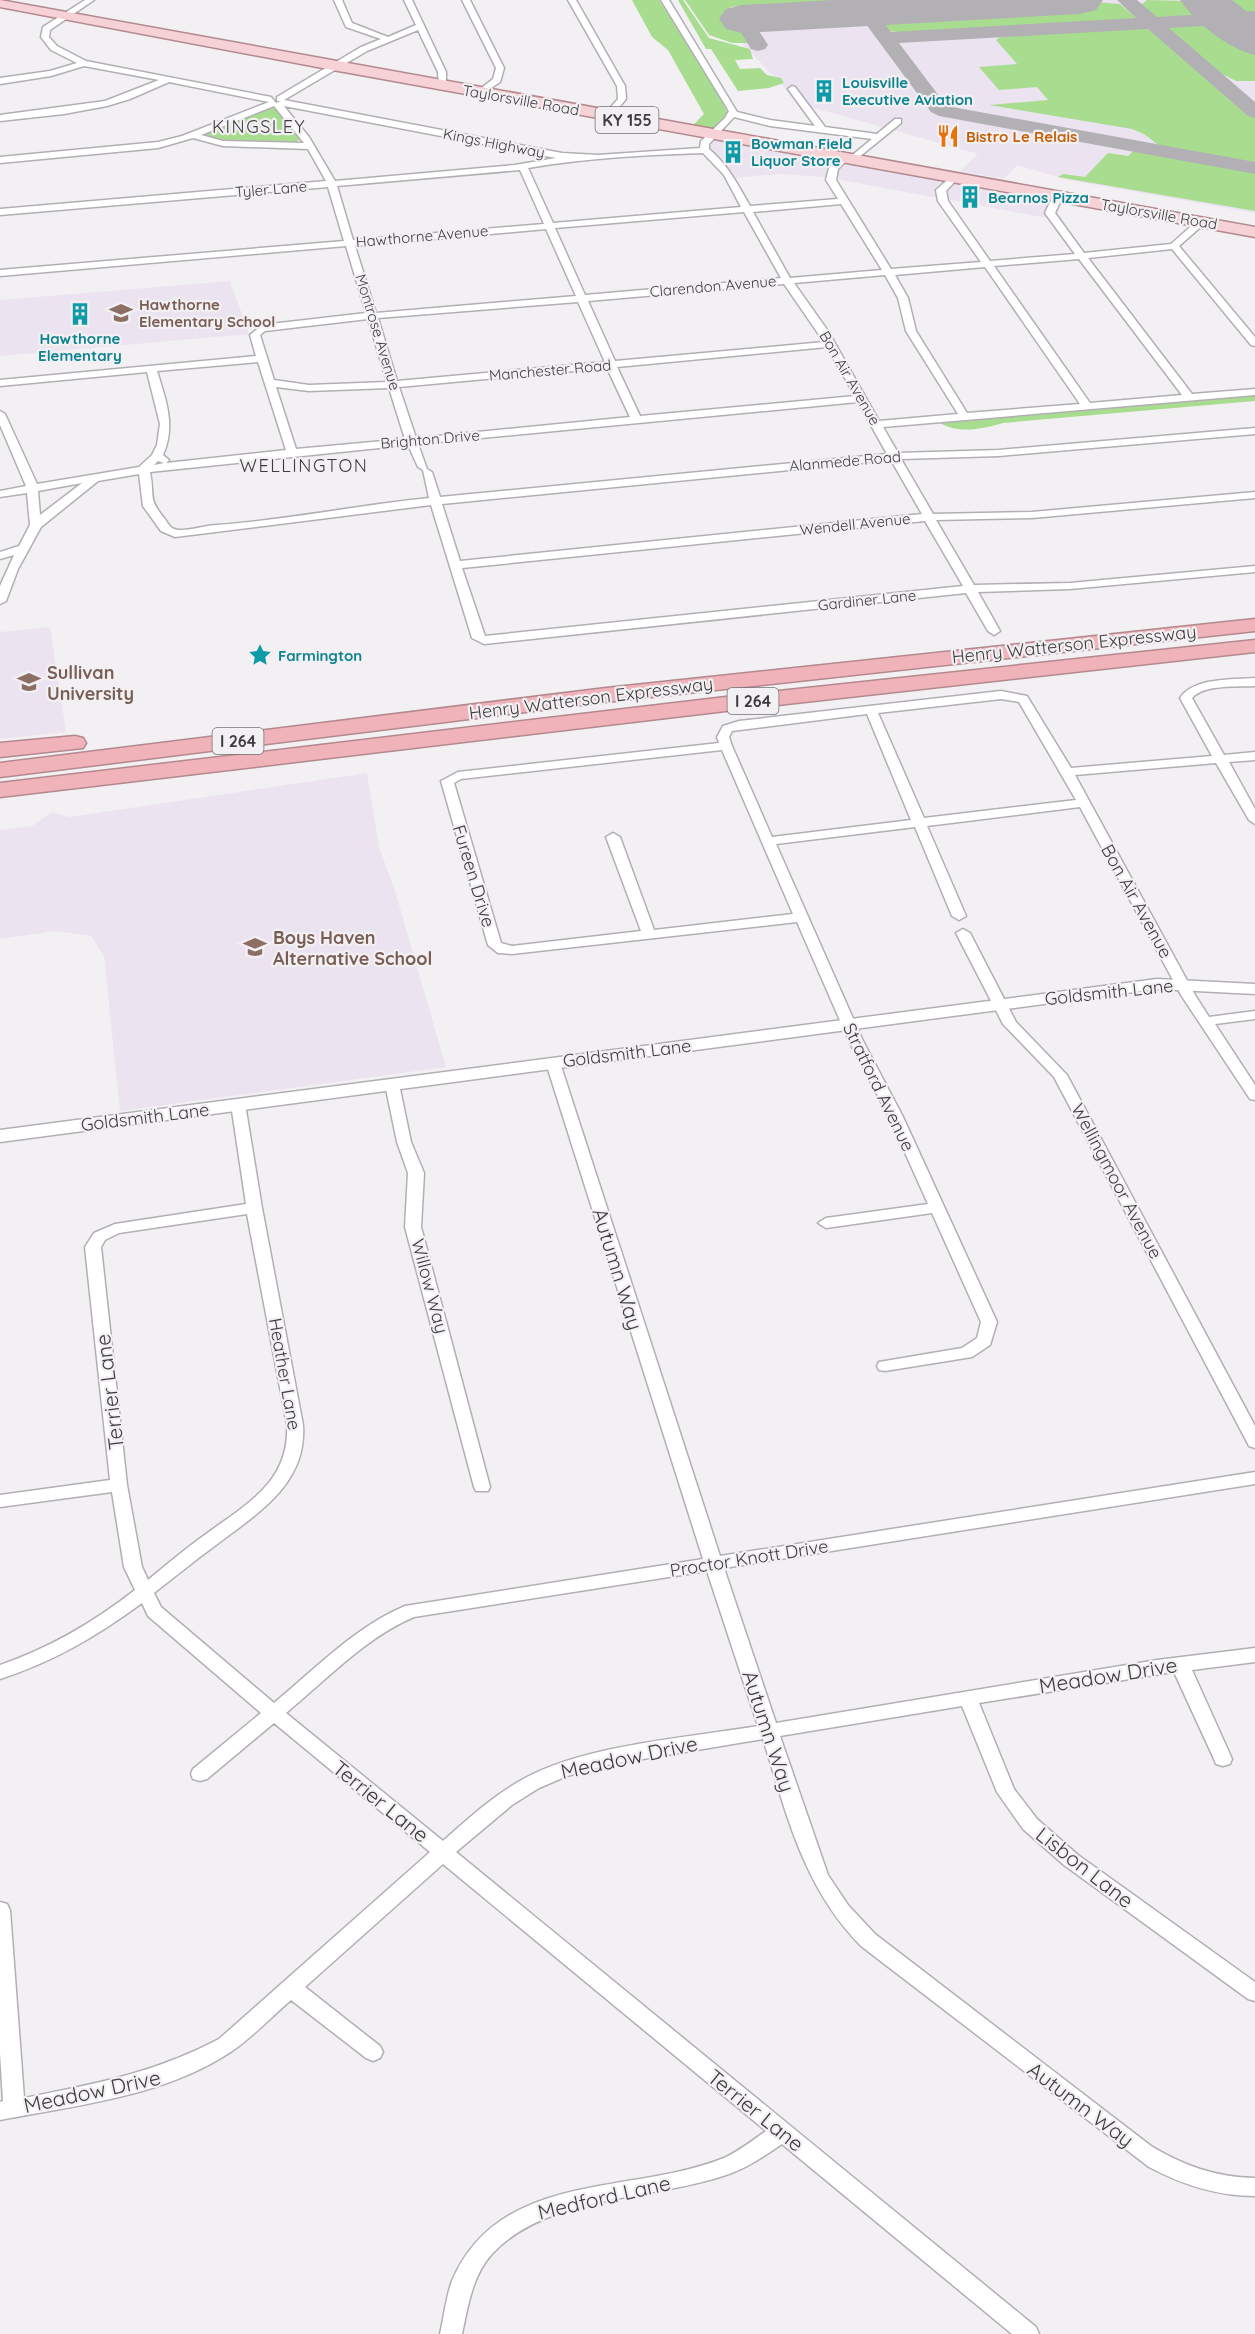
<svg xmlns="http://www.w3.org/2000/svg" width="1255" height="2334" font-family="Quicksand,sans-serif">
	<rect width="100%" height="100%" fill="#f3f0f4"/>
	<g fill="#ebe3ef">
		<polygon points="701,0 1255,0 1255,213 1068,180 1017,165 1004,179 960,171 978,154 800,104"/>
		<polygon points="720,140 1047,197 1050,200 1045,211 1048,218 824,177 780,174 732,178 709,145 709,141"/>
		<polygon points="230,281 249,334 0,356 0,300"/>
		<polygon points="50,627 66,732 0,739 0,632"/>
		<polygon points="367,773 379,847 396,894 446,1067 120,1111 104,956 91,936 55,931 0,939 0,830 32,826 52,812 69,817"/>
	</g>
	<g fill="#a8dd8f">
		<polygon points="632,0 659,0 720,94 729,117 712,129 691,127 704,114 668,50 652,37"/>
		<polygon points="678,0 683,0 709,38 750,49 753,59 735,60 740,69 760,68 767,75 781,78 784,83 769,88 738,91 711,49 706,49"/>
		<polygon points="685,0 992,0 783,12 755,5 730,7 732,10 726,14 725,19 740,27 750,43 732,43 709,35"/>
		<path d="M 1147,0 L 1185,1 L 1204,14 C 1186,25 1153,21 1139,7 Z"/>
		<polygon points="1255,0 1255,14 1230,11 1222,3 1223,0"/>
		<polygon points="1096,2 1120,4 1136,18 1128,21 917,34 889,31 880,20 895,14"/>
		<polygon points="1206,23 1223,27 1255,53 1255,81 1236,81 1220,73 1167,31 1168,26 1172,25"/>
		<polygon points="1140,26 1155,32 1255,116 1255,164 1161,147 1144,134 1132,129 989,105 1048,100 1037,87 999,90 979,67 1017,64 996,40 1000,37"/>
		<path d="M 271,106 L 275,107 L 301,139 C 286,151 217,144 201,134 Z"/>
		<polygon points="1133,151 1255,172 1255,211 1058,177 1063,174 1085,177 1108,153 1128,156"/>
		<path d="M 1255,393 L 1255,401 L 1003,423 C 982,429 957,435 937,421 Z"/>
	</g>
	<g fill="none" stroke-linecap="round" stroke-linejoin="round">
		<g fill="#b2b0b4" fill-rule="evenodd">
			<polygon points="1117,0 1137,0 1157,17 1255,11 1255,23 1169,28 1255,102 1255,118 1248,116 1148,29 899,43 945,104 952,107 1255,162 1255,174 939,116 931,112 857,12 859,8 873,8 891,32 1136,18"/>
			<polygon points="742,13 749,15 768,45 765,49 758,51 751,49 733,19"/>
		</g>
		<g fill="#b2b0b4" fill-rule="evenodd">
			<polygon points="832,0 1103,0 1096,10 1080,14 742,33 726,29 719,19 726,9 742,5"/>
			<path d="M 1180,0 L 1232,0 L 1255,18 L 1255,55 C 1228,49 1196,23 1180,0 Z"/>
		</g>
		<g stroke="#b2afb4" stroke-width="3">
			<g id="minor">
				<path d="M 85,0 L 94,0 L 50,30 L 49,37 L 57,46 L 86,61 L 271,97 L 276,103 L 281,101 L 277,101 L 277,97 L 361,47 L 381,39 L 346,27 L 334,0 L 342,0 L 352,23 L 388,37 L 416,25 L 404,0 L 412,0 L 446,72 L 446,88 L 439,86 L 438,72 L 418,30 L 367,51 L 284,100 L 562,153 L 598,155 L 700,148 L 701,141 L 725,118 L 729,111 L 661,0 L 669,0 L 737,112 L 770,120 L 815,126 L 788,89 L 792,86 L 795,87 L 825,127 L 877,134 L 895,119 L 901,119 L 901,123 L 853,162 L 850,161 L 850,157 L 872,139 L 770,126 L 734,117 L 709,144 L 709,149 C 728,165 738,185 750,206 L 838,199 L 826,180 L 829,168 L 841,156 L 847,156 L 847,160 L 838,169 L 836,180 L 891,269 L 981,262 L 938,201 L 936,190 L 954,174 L 959,177 L 946,191 L 948,201 L 990,261 L 1075,254 L 1045,213 L 1053,196 L 1058,193 L 1063,196 L 1055,213 L 1084,253 L 1171,244 L 1198,220 L 1204,220 L 1204,224 L 1179,246 L 1255,337 L 1255,346 L 1251,345 L 1172,249 L 1088,258 L 1192,394 L 1255,389 L 1255,395 L 883,427 L 898,453 L 999,450 L 1255,428 L 1255,434 L 999,456 L 901,459 L 933,514 L 1032,512 L 1255,492 L 1255,498 L 1032,518 L 936,520 L 974,585 L 1070,583 L 1255,566 L 1255,572 L 1070,589 L 978,592 L 1000,631 L 994,635 L 988,631 L 966,593 L 484,644 L 472,638 L 431,505 L 175,537 L 161,531 L 143,506 L 139,474 L 98,481 L 41,527 L 18,569 L 6,601 L 0,604 L 0,586 L 14,555 L 0,559 L 0,552 L 19,546 L 30,525 L 27,493 L 0,497 L 0,491 L 26,486 L 0,425 L 0,411 L 5,414 L 37,484 L 139,467 L 152,455 L 157,445 L 160,424 L 147,372 L 0,386 L 0,380 L 256,356 L 250,335 L 262,325 L 366,313 L 346,246 L 0,276 L 0,270 L 344,241 L 328,187 L 0,215 L 0,209 L 326,181 L 308,149 L 223,146 L 193,138 L 158,148 L 0,163 L 0,157 L 158,142 L 182,136 L 269,102 L 169,82 L 130,99 L 107,106 L 64,114 L 0,121 L 0,115 L 105,101 L 159,80 L 84,66 L 51,76 L 0,84 L 0,78 L 50,71 L 77,63 L 51,50 L 41,37 L 43,27 ZM 283,105 L 284,106 L 556,158 L 515,165 L 335,181 L 309,137 ZM 274,106 L 304,143 L 223,141 L 201,135 ZM 703,153 L 724,175 L 741,207 L 553,223 L 528,168 C 585,158 645,155 703,153 ZM 520,170 L 544,224 L 353,240 L 337,186 ZM 841,204 L 882,270 L 790,278 L 753,212 ZM 744,212 L 781,278 L 585,295 L 555,228 ZM 546,229 L 576,296 L 376,313 L 355,246 ZM 1079,259 L 1182,395 L 1090,403 L 994,266 ZM 985,267 L 1080,404 L 967,413 L 916,331 L 908,298 L 895,275 ZM 885,275 L 898,298 L 906,331 L 958,414 L 879,421 L 828,331 L 794,283 ZM 784,284 L 824,342 L 615,361 L 588,301 ZM 578,302 L 605,362 L 397,381 L 378,318 ZM 368,319 L 387,382 L 309,385 L 274,380 L 260,335 L 265,331 ZM 827,347 L 855,396 L 640,416 L 617,367 ZM 258,362 L 286,450 L 166,463 L 169,460 L 163,455 C 176,426 166,400 157,371 ZM 607,368 L 630,417 L 416,438 L 399,387 ZM 276,387 L 309,391 L 389,388 L 405,439 L 296,449 ZM 858,402 L 887,454 L 440,497 L 432,472 L 427,469 L 418,444 ZM 408,445 L 418,467 L 423,470 L 429,498 C 358,505 288,520 217,525 C 205,525 181,534 172,528 C 169,526 167,522 164,518 C 147,497 155,495 150,472 ZM 891,460 L 922,514 L 460,561 L 442,504 ZM 158,461 L 164,463 L 154,465 ZM 82,483 L 40,515 L 38,491 ZM 925,521 L 963,586 L 485,636 L 462,568 Z"/>
				<polygon points="462,0 470,0 504,68 500,82 479,96 475,93 493,79 496,68"/>
				<polygon points="568,0 576,0 625,86 626,99 610,118 603,116 618,99 617,86"/>
				<path d="M 1255,678 L 1255,686 C 1238,687 1204,684 1192,698 L 1224,755 L 1255,752 L 1255,760 L 1229,762 L 1255,809 L 1255,824 L 1249,820 L 1216,763 L 1075,775 L 1195,995 L 1209,1017 L 1255,1011 L 1255,1019 L 1215,1024 L 1255,1085 L 1255,1100 L 1250,1099 L 1181,995 L 1080,807 L 927,826 L 966,916 L 959,920 L 952,916 L 915,827 L 776,844 L 863,1041 L 903,1117 L 997,1322 L 990,1345 L 972,1357 L 885,1371 L 879,1370 L 877,1366 L 879,1362 L 962,1348 L 977,1338 L 981,1322 L 932,1213 L 826,1228 L 818,1223 L 826,1218 L 928,1204 L 889,1117 L 849,1041 L 797,922 L 512,954 L 498,953 L 488,945 L 441,781 L 458,772 L 719,743 L 717,737 L 723,726 L 739,721 L 1001,691 L 1027,696 L 1071,768 L 1212,756 L 1180,698 C 1194,677 1232,680 1255,678 ZM 1001,699 L 1019,702 L 1076,800 L 924,818 L 878,713 ZM 867,714 L 911,820 L 772,837 L 732,746 L 729,737 L 732,731 ZM 722,750 L 793,914 L 654,930 L 620,837 L 613,833 L 606,837 L 641,931 L 512,946 L 501,943 L 454,783 L 461,779 Z"/>
				<polygon points="963,929 970,933 1016,1022 1067,1075 1255,1426 1255,1448 1249,1446 1247,1442 1054,1077 1003,1024 956,933"/>
				<path d="M 553,1059 L 560,1063 L 720,1556 L 1255,1472 L 1255,1484 L 724,1568 L 776,1723 L 1157,1660 L 1255,1648 L 1255,1662 L 1192,1670 L 1232,1759 L 1230,1764 L 1223,1766 L 1216,1764 L 1214,1759 L 1174,1672 L 979,1703 L 1014,1789 L 1037,1819 L 1078,1855 L 1255,1982 L 1255,2001 L 1248,1999 L 1064,1865 L 1023,1829 L 997,1792 L 962,1706 L 780,1736 L 828,1875 L 848,1905 L 875,1934 L 1151,2146 C 1184,2166 1216,2177 1255,2178 L 1255,2196 C 1217,2196 1183,2185 1149,2167 L 861,1946 C 803,1887 787,1815 763,1739 L 607,1765 L 567,1776 L 539,1788 L 512,1805 L 456,1852 L 1036,2327 L 1039,2334 L 1012,2334 L 782,2144 C 764,2156 747,2168 726,2175 C 654,2200 546,2195 492,2254 C 472,2276 468,2306 462,2334 L 440,2334 C 444,2317 446,2297 452,2281 C 499,2170 632,2195 724,2158 C 739,2151 753,2140 766,2131 L 443,1864 L 305,1987 L 380,2046 L 383,2052 L 380,2058 L 373,2061 L 366,2058 L 291,2000 C 272,2016 253,2037 232,2051 C 166,2096 77,2105 0,2120 L 0,2102 L 3,2101 L 0,2053 L 0,1902 L 7,1904 L 10,1910 L 24,2098 C 94,2084 155,2073 219,2039 L 430,1852 L 274,1723 L 207,1779 L 200,1781 L 193,1779 L 191,1774 L 193,1769 L 261,1713 L 148,1616 L 142,1603 C 97,1636 53,1662 0,1679 L 0,1665 C 50,1648 94,1622 135,1590 L 124,1567 L 112,1492 L 0,1507 L 0,1495 L 110,1480 L 85,1247 L 94,1233 L 115,1224 L 246,1204 L 231,1104 L 233,1101 L 243,1101 L 245,1104 L 262,1208 L 303,1425 C 307,1484 258,1513 216,1545 C 195,1560 175,1577 154,1593 L 161,1607 L 274,1703 C 315,1669 355,1627 405,1606 L 703,1559 L 546,1063 ZM 247,1214 L 287,1425 C 290,1484 243,1506 202,1537 C 184,1550 166,1565 148,1580 L 142,1567 L 127,1485 L 101,1247 L 105,1240 L 119,1233 ZM 707,1571 L 758,1726 C 686,1738 591,1744 527,1777 C 495,1794 469,1818 443,1841 L 286,1713 C 326,1680 366,1637 414,1617 Z"/>
				<polygon points="392,1080 399,1084 411,1142 424,1173 421,1227 490,1487 488,1491 476,1491 474,1487 405,1227 408,1173 397,1142 385,1084"/>
			</g>
		</g>
		<g stroke="#b2afb4" stroke-width="3">
			<polygon id="tertiary" points="1157,979 1255,984 1255,994 1157,989 0,1142 0,1130"/>
		</g>
		<g stroke="#b2898e" stroke-width="3">
			<polygon id="primary" points="0,0 1255,227 1255,237 333,70 0,7"/>
		</g>
		<g stroke="#b2898e" stroke-width="3">
			<g id="motorway">
				<polygon points="1255,619 1255,631 606,702 0,777 0,763 606,688"/>
				<polygon points="1255,640 1255,652 751,708 0,797 0,783 751,694"/>
				<polygon points="75,736 83,738 86,743 83,748 0,757 0,743"/>
			</g>
		</g>
		<use href="#minor" fill="#fff" fill-rule="evenodd"/>
		<use href="#tertiary" fill="#fff" fill-rule="evenodd"/>
		<use href="#primary" fill="#f6d1d5" fill-rule="evenodd"/>
		<use href="#motorway" fill="#f0b3b9" fill-rule="evenodd"/>
	</g>
	<defs>
		<g id="building-bare" transform="scale(1.8)"><path d="M-4-6H4V6H1V3H-1V6H-4ZM-2.5-4.3h1.7v1.8h-1.7ZM.8-4.3h1.7v1.8H.8ZM-2.5-1h1.7V.8h-1.7ZM.8-1h1.7V.8H.8Z" fill="#0f9aa8" stroke="#f3f0f4" stroke-width="2.5" paint-order="stroke"/></g>
		<g id="restaurant-bare" transform="scale(1.8)"><path d="M-5-6h1v4h1v-4h1v4h1v-4h1v5L-1.5 .5V6h-2V.5L-5-1ZM5-6V6H3V1.5H1.5Q1.5-4 5-6Z" fill="#e8710a" stroke="#f3f0f4" stroke-width="2.5" paint-order="stroke"/></g>
		<g id="school-bare" transform="scale(1.8)"><path d="M0-5L7-2L0 1L-7-2ZM-4 1L0 2.5L4 1V4Q0 6-4 4Z" fill="#8d6e63" stroke="#f3f0f4" stroke-width="2.5" paint-order="stroke"/></g>
		<g id="sight-bare" transform="scale(1.8)"><path d="M0-6L1.8-2.2L6-1.7L2.9 1.2L3.7 5.4L0 3.3L-3.7 5.4L-2.9 1.2L-6-1.7L-1.8-2.2Z" fill="#0f9aa8" stroke="#f3f0f4" stroke-width="2.5" paint-order="stroke"/></g>
		<g id="university-bare" transform="scale(1.8)"><path d="M0-5L7-2L0 1L-7-2ZM-4 1L0 2.5L4 1V4Q0 6-4 4Z" fill="#8d6e63" stroke="#f3f0f4" stroke-width="2.5" paint-order="stroke"/></g>
	</defs>
	<g fill-rule="evenodd">
		<use href="#building-bare" x="824" y="91"/>
		<use href="#restaurant-bare" x="948" y="136"/>
		<use href="#building-bare" x="733" y="152"/>
		<use href="#building-bare" x="970" y="197"/>
		<use href="#school-bare" x="121" y="313"/>
		<use href="#building-bare" x="80" y="314"/>
		<use href="#sight-bare" x="260" y="655"/>
		<use href="#university-bare" x="29" y="682"/>
		<use href="#school-bare" x="255" y="947"/>
	</g>
	<g text-anchor="middle" dominant-baseline="central" stroke-width="4.5" stroke-linejoin="round" paint-order="stroke">
		<g font-size="15" font-weight="bold" fill="#0d838f" stroke="#f3f0f4" text-anchor="start">
			<text x="842" y="82">Louisville<tspan x="842" dy="17">Executive Aviation</tspan></text>
			<text x="751" y="143">Bowman Field<tspan x="751" dy="17">Liquor Store</tspan></text>
			<text x="988" y="197">Bearnos Pizza</text>
			<text x="80" y="338" text-anchor="middle">Hawthorne<tspan x="80" dy="17">Elementary</tspan></text>
			<text x="278" y="655">Farmington</text>
		</g>
		<g font-size="15" fill="#3e3c3e" stroke="#f3f0f4">
			<text transform="translate(521 100) rotate(10)">Taylorsville Road</text>
			<text transform="translate(494 143) rotate(11)">Kings Highway</text>
			<text transform="translate(271 189) rotate(-5)">Tyler Lane</text>
			<text transform="translate(1159 214) rotate(10)">Taylorsville Road</text>
			<text transform="translate(422 236) rotate(-5)">Hawthorne Avenue</text>
			<text transform="translate(713 286) rotate(-5)">Clarendon Avenue</text>
			<text transform="translate(378 332) rotate(73)">Montrose Avenue</text>
			<text transform="translate(550 370) rotate(-5)">Manchester Road</text>
			<text transform="translate(850 378) rotate(60)">Bon Air Avenue</text>
			<text transform="translate(430 439) rotate(-5)">Brighton Drive</text>
			<text transform="translate(845 461) rotate(-5)">Alanmede Road</text>
			<text transform="translate(855 524) rotate(-6)">Wendell Avenue</text>
			<text transform="translate(867 600) rotate(-6)">Gardiner Lane</text>
		</g>
		<g font-size="15" font-weight="bold" fill="#c56008" stroke="#f3f0f4" text-anchor="start">
			<text x="966" y="136">Bistro Le Relais</text>
		</g>
		<g font-size="15" font-weight="bold" fill="#785e54" stroke="#f3f0f4" text-anchor="start">
			<text x="139" y="304">Hawthorne<tspan x="139" dy="17">Elementary School</tspan></text>
		</g>
		<g fill="#f3f0f4" stroke="#747275" stroke-width="1.5">
			<rect x="595.5" y="107" width="63" height="26" rx="4.5"/>
			<rect x="727.5" y="688" width="51" height="26" rx="4.5"/>
			<rect x="212.5" y="728" width="51" height="26" rx="4.5"/>
		</g>
		<g font-size="16" font-weight="bold" fill="#3e3c3e">
			<text x="627" y="120">KY 155</text>
			<text x="753" y="701">I 264</text>
			<text x="238" y="741">I 264</text>
		</g>
		<g font-size="18" letter-spacing="1.5" fill="#3e3c3e" stroke="#f3f0f4">
			<text x="259" y="126">KINGSLEY</text>
			<text x="304" y="465">WELLINGTON</text>
		</g>
		<g font-size="18" fill="#3e3c3e" stroke="#f3f0f4">
			<text transform="translate(1074 644) rotate(-6)">Henry Watterson Expressway</text>
			<text transform="translate(591 698) rotate(-7)">Henry Watterson Expressway</text>
			<text transform="translate(474 876) rotate(73)">Fureen Drive</text>
			<text transform="translate(1137 901) rotate(61)">Bon Air Avenue</text>
			<text transform="translate(1109 992) rotate(-6)">Goldsmith Lane</text>
			<text transform="translate(627 1053) rotate(-7)">Goldsmith Lane</text>
			<text transform="translate(879 1087) rotate(64)">Stratford Avenue</text>
			<text transform="translate(145 1117) rotate(-7)">Goldsmith Lane</text>
			<text transform="translate(1117 1181) rotate(62)">Wellingmoor Avenue</text>
			<text transform="translate(430 1286) rotate(75)">Willow Way</text>
			<text transform="translate(285 1374) rotate(80)">Heather Lane</text>
			<text transform="translate(749 1558) rotate(-9)">Proctor Knott Drive</text>
		</g>
		<g font-size="18" font-weight="bold" fill="#785e54" stroke="#f3f0f4" text-anchor="start">
			<text x="47" y="672">Sullivan<tspan x="47" dy="21">University</tspan></text>
			<text x="273" y="937">Boys Haven<tspan x="273" dy="21">Alternative School</tspan></text>
		</g>
		<g font-size="21" fill="#3e3c3e" stroke="#f3f0f4">
			<text transform="translate(618 1269) rotate(73)">Autumn Way</text>
			<text transform="translate(109 1392) rotate(-97)">Terrier Lane</text>
			<text transform="translate(1108 1675) rotate(-9)">Meadow Drive</text>
			<text transform="translate(769 1731) rotate(72)">Autumn Way</text>
			<text transform="translate(629 1757) rotate(-12)">Meadow Drive</text>
			<text transform="translate(381 1801) rotate(39)">Terrier Lane</text>
			<text transform="translate(1085 1867) rotate(38)">Lisbon Lane</text>
			<text transform="translate(92 2091) rotate(-12)">Meadow Drive</text>
			<text transform="translate(1081 2104) rotate(37)">Autumn Way</text>
			<text transform="translate(756 2110) rotate(39)">Terrier Lane</text>
			<text transform="translate(604 2197) rotate(-13)">Medford Lane</text>
		</g>
	</g>
</svg>
